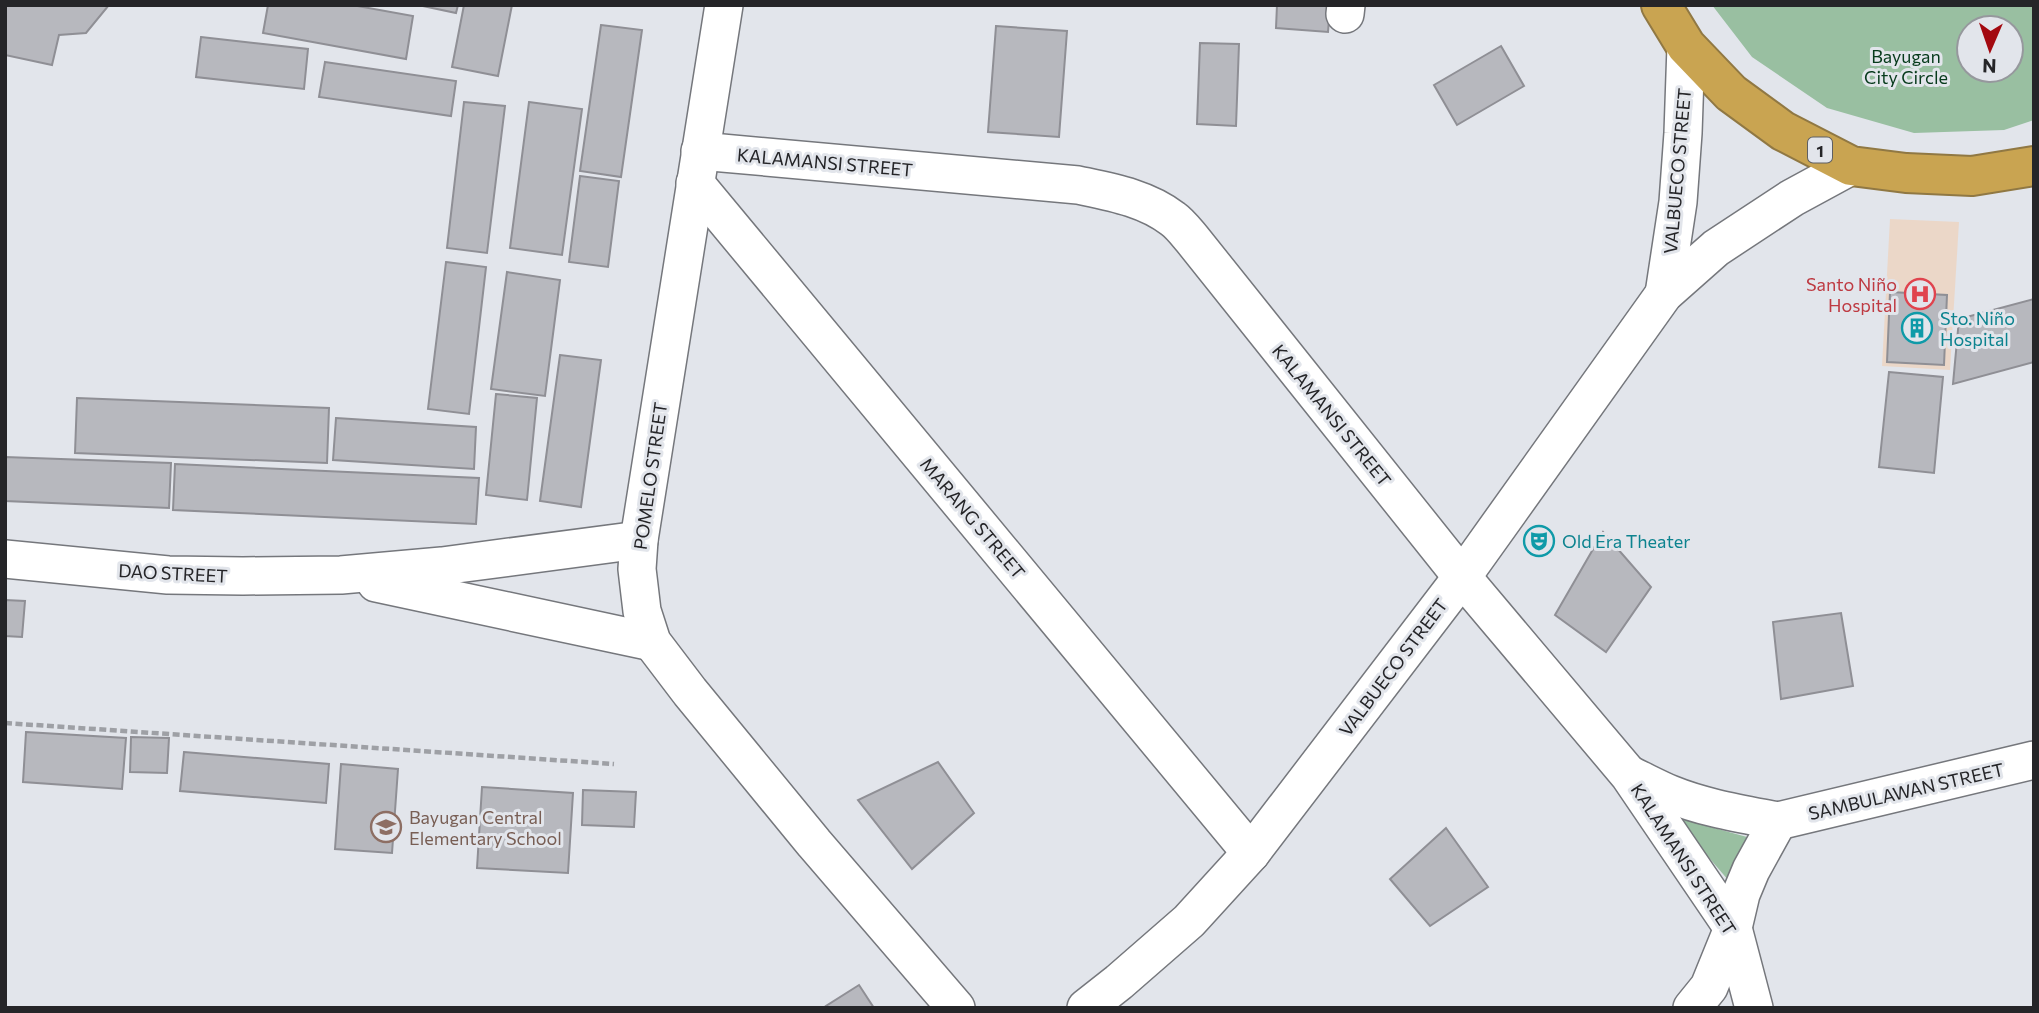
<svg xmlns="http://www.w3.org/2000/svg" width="2039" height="1013" font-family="Commissioner,sans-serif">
	<rect width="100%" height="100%" fill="#e2e5eb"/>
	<polygon fill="#ebd7c8" points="1890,219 1959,222 1950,370 1882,366"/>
	<g fill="#99bfa1" fill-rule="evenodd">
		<path d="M 1712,5 L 2034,5 L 2034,120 L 2004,130 L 1914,133 L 1827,108 L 1752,57 ZM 1969,28 L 2011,28 L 2011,70 L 1969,70 Z"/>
		<polygon points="1674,817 1747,837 1729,881"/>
	</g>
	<g fill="#b7b8be" stroke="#8f8f95" stroke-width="2">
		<polygon points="5,5 109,5 86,33 59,35 52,65 5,55"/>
		<polygon points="268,5 352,5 413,16 406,59 263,33"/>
		<polygon points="418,5 458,5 456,13"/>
		<polygon points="464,5 512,5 498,76 452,67"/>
		<polygon points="1277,5 1330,5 1328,32 1276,28"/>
		<polygon points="601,25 642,30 621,177 580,171"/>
		<polygon points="996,26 1067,31 1059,137 988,132"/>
		<polygon points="201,37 308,49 304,89 196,77"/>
		<polygon points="1200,43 1239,44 1236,126 1197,124"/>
		<polygon points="1501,46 1524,86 1457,125 1434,85"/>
		<polygon points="325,62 456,81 451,116 319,97"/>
		<polygon points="464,102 505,106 487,253 447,248"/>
		<polygon points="529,102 582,109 562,255 510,248"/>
		<polygon points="580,176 619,181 608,267 569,262"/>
		<polygon points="446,262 486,267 469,414 428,409"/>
		<polygon points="507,272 560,280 545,396 491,389"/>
		<polygon points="1890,292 1947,295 1944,365 1887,362"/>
		<polygon points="2034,299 2034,362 1953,384 1959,319"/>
		<polygon points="560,355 601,360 581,507 540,501"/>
		<polygon points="1889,372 1943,377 1934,473 1879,467"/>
		<polygon points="496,394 537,398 527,500 486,495"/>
		<polygon points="77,398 329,408 327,463 75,453"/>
		<polygon points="336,418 476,427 474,469 333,460"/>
		<polygon points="5,457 171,463 169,508 5,501"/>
		<polygon points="175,464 479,478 476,524 173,510"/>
		<polygon points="1603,532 1651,587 1606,652 1555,615"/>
		<polygon points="5,600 25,601 22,637 5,636"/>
		<polygon points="1841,613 1853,686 1781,699 1773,622"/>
		<polygon points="26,732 126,738 122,789 23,782"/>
		<polygon points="131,737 169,738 167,773 130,772"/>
		<polygon points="184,752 329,764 326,803 180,791"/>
		<polygon points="938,762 974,813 912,869 858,800"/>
		<polygon points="341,764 398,769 392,853 335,849"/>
		<polygon points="482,787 573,793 568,873 477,868"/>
		<polygon points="583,790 636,792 634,827 582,825"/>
		<polygon points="1446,828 1488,887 1430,926 1390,879"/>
		<polygon points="859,985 874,1008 828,1008 826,1006"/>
	</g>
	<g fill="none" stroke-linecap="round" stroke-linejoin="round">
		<g stroke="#75777c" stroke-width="40">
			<g id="minor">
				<polyline points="724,5 639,540 637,569 642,611 652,642 690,692 814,843 956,1008"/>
				<polyline points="1345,14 1346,5"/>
				<path d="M 700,151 L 1078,185 C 1111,192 1146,198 1173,219 C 1180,224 1186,232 1192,239 L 1462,577 L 1629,775 L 1733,928 L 1754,1008"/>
				<polyline points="695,183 1251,853"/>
				<polyline points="1664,294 1678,202 1683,133 1686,46"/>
				<polyline points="5,559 168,575 243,576 341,575 442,566 639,540"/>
				<polyline points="376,583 652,642"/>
				<path d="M 1630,775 C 1643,781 1656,788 1670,794 C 1704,808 1742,814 1778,821 L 2034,760"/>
				<polyline points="1086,1008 1119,982 1189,921 1251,853 1462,577 1664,294 1716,248 1792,198 1851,166"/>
				<polyline points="1692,1008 1709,987 1733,928 1741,894 1751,870 1778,821"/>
			</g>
		</g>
		<g stroke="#907843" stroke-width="42">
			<polyline id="highway" points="1661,5 1686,46 1731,93 1783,131 1851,166 1906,173 1972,176 2034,166"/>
		</g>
		<polyline stroke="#9ea0a5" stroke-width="4.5" stroke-dasharray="7 3.5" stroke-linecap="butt" points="5,723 614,764"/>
		<use href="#minor" stroke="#fff" stroke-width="37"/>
		<use href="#highway" stroke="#c9a451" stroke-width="38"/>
	</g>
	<defs>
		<g id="hospital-ring" transform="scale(1.575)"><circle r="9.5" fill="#e2e5eb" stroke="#e0444e" stroke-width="1.5"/><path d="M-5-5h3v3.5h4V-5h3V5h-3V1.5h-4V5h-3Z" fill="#e0444e"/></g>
		<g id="building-ring" transform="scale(1.575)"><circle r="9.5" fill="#e2e5eb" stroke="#0f9aa8" stroke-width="1.5"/><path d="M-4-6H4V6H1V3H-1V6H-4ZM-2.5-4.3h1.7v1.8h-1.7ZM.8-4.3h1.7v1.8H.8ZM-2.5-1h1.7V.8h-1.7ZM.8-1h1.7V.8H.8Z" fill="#0f9aa8"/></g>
		<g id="theatre-ring" transform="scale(1.575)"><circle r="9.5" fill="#e2e5eb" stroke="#0f9aa8" stroke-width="1.5"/><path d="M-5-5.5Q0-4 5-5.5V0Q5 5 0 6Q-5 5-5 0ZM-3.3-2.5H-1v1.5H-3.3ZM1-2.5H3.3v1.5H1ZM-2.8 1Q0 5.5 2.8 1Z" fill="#0f9aa8"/></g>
		<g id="school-ring" transform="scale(1.575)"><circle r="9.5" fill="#e2e5eb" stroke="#8d6e63" stroke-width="1.5"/><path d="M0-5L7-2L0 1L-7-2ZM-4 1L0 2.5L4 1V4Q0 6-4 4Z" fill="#8d6e63"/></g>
	</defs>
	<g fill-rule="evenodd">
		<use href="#hospital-ring" x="1920" y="294"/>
		<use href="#building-ring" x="1917" y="328"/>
		<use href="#theatre-ring" x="1539" y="541"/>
		<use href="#school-ring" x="386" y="827"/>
	</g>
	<g text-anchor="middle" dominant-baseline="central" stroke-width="6" stroke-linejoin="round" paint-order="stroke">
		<rect fill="#e2e5eb" stroke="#5e5f62" stroke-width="2" x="1808" y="137.5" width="24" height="25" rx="5"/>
		<g font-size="16" font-weight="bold" fill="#252528">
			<text x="1820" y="150">1</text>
		</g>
		<g font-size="18" fill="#063a1b" stroke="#e2e5eb">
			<text x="1906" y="56">Bayugan<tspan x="1906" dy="21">City Circle</tspan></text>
		</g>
		<g font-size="18" fill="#252528" stroke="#e2e5eb">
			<text transform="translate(825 162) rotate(5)">KALAMANSI STREET</text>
			<text transform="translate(1677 171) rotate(-85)">VALBUECO STREET</text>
			<text transform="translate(1332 415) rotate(51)">KALAMANSI STREET</text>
			<text transform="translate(650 476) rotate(-82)">POMELO STREET</text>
			<text transform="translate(973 518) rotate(50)">MARANG STREET</text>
			<text transform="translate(173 573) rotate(3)">DAO STREET</text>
			<text transform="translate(1393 667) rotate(-53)">VALBUECO STREET</text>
			<text transform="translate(1906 791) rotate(-13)">SAMBULAWAN STREET</text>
			<text transform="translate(1684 859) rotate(57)">KALAMANSI STREET</text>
		</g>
		<g font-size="18" fill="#be3a42" stroke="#e2e5eb" text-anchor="end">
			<text x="1897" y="284">Santo Niño<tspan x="1897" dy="21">Hospital</tspan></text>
		</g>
		<g font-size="18" fill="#0d838f" stroke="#e2e5eb" text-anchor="start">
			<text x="1940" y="318">Sto. Niño<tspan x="1940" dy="21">Hospital</tspan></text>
			<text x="1562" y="541">Old Era Theater</text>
		</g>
		<g font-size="18" fill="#785e54" stroke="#e2e5eb" text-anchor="start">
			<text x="409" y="817">Bayugan Central<tspan x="409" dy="21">Elementary School</tspan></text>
		</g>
	</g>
	<rect width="2039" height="1013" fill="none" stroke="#252528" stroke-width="14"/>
	<g transform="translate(1990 49) rotate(182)"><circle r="33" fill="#e2e5eb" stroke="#96989d" stroke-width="2"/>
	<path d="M0-5L12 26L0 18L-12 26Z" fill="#a30910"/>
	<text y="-10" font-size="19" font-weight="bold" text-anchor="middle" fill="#252528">N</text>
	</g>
</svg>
